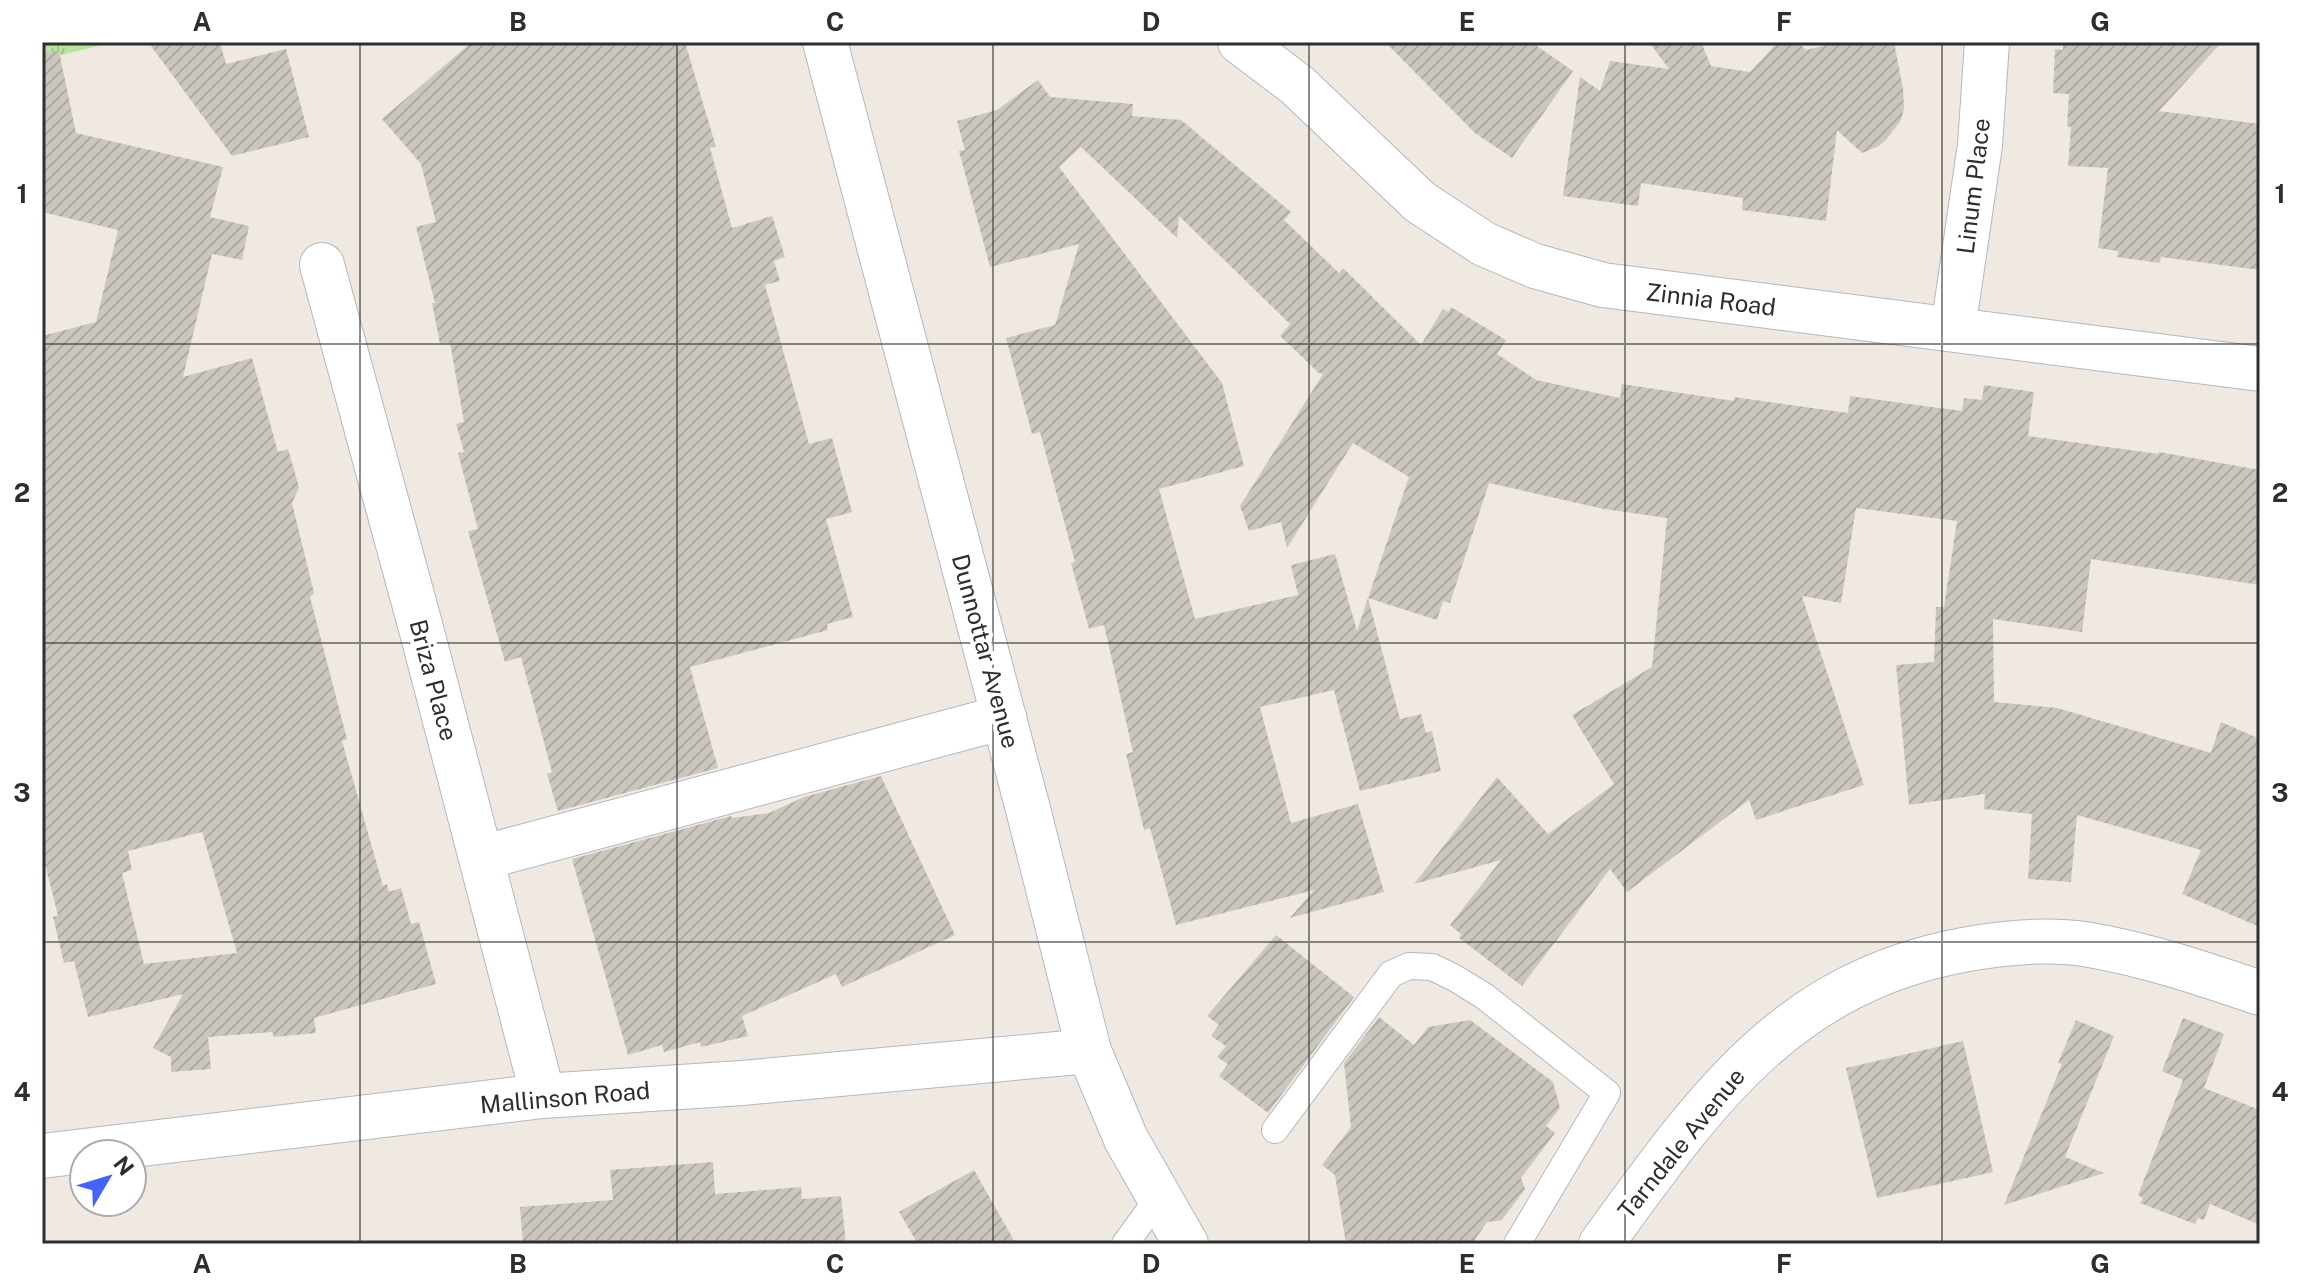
<svg xmlns="http://www.w3.org/2000/svg" width="2302" height="1286" font-family="'Public Sans',sans-serif">
	<defs>
		<pattern id="grass-tufts" width="24" height="20" patternUnits="userSpaceOnUse" patternTransform="scale(2)"><rect width="24" height="20" fill="#b6e59e"/><path d="M3 7l-1-3M5 7V3M7 7l1-3M15 17l-1-3M17 17v-4M19 17l1-3" fill="none" stroke="#9dc588"/></pattern>
		<pattern id="building-hatch" width="6" height="6" patternUnits="userSpaceOnUse" patternTransform="scale(2)"><rect width="6" height="6" fill="#cbc7bf"/><path d="M-1 1l2-2M0 6l6-6M5 7l2-2" fill="none" stroke="#afaba4"/></pattern>
	</defs>
	<rect width="100%" height="100%" fill="#efe9e1"/>
	<polygon fill="url(#grass-tufts)" points="42,42 114,42 42,60"/>
	<g fill="url(#building-hatch)" fill-rule="evenodd">
		<polygon points="148,42 220,42 226,64 286,49 309,137 232,156"/>
		<polygon points="472,42 685,42 716,147 710,148 732,228 772,216 785,257 774,261 780,281 765,285 809,444 832,438 852,512 826,519 853,617 827,624 828,630 690,667 718,768 558,811 547,774 552,772 521,657 505,662 468,531 478,529 458,453 464,452 456,424 464,422 450,343 440,344 432,303 435,303 416,227 436,222 421,164 382,119"/>
		<polygon points="1385,42 1531,42 1573,71 1512,158 1475,133"/>
		<polygon points="1649,42 1701,42 1711,66 1750,72 1778,42 1798,42 1806,50 1839,42 1894,42 1903,89 1904,108 1901,120 1886,140 1879,146 1862,153 1837,130 1826,221 1742,210 1743,198 1641,183 1638,206 1563,196 1580,77 1600,91 1610,61 1669,69"/>
		<polygon points="2063,42 2222,42 2159,111 2260,124 2260,270 2161,257 2160,263 2117,257 2118,251 2098,248 2108,168 2068,166 2071,127 2067,126 2069,94 2053,93 2055,49 2063,50"/>
		<path d="M 59,51 L 76,133 L 223,167 L 210,217 L 249,226 L 242,260 L 212,254 L 183,377 L 252,358 L 278,452 L 288,449 L 299,487 L 292,503 L 314,593 L 310,597 L 347,739 L 342,741 L 383,886 L 387,884 L 389,892 L 401,888 L 411,924 L 419,922 L 436,984 L 314,1018 L 316,1033 L 274,1037 L 272,1032 L 208,1037 L 211,1069 L 171,1072 L 171,1057 L 153,1048 L 183,994 L 88,1017 L 74,961 L 64,963 L 53,917 L 58,916 L 42,851 L 42,336 L 96,322 L 118,230 L 42,212 L 42,53 ZM 202,832 L 237,953 L 144,964 L 122,873 L 132,870 L 128,851 Z"/>
		<polygon points="1038,80 1050,97 1133,104 1132,116 1181,120 1291,212 1284,220 1339,273 1343,268 1421,345 1443,309 1448,312 1451,307 1506,340 1497,354 1536,380 1620,398 1622,384 1734,401 1734,397 1848,413 1850,396 1962,411 1964,398 1982,400 1984,385 2034,392 2028,436 2159,454 2159,452 2260,470 2260,585 2091,559 2082,632 1993,619 1994,702 2057,708 2211,753 2221,722 2260,739 2260,927 2182,894 2201,850 2077,815 2071,882 2028,879 2032,814 1984,809 1985,794 1909,805 1896,665 1934,662 1936,607 1944,607 1957,521 1856,508 1841,603 1802,596 1864,785 1756,820 1749,800 1627,892 1610,869 1522,986 1459,938 1461,934 1450,925 1501,860 1414,884 1497,777 1548,834 1614,784 1572,715 1652,667 1667,518 1604,509 1489,483 1450,603 1443,601 1437,620 1368,598 1409,477 1353,443 1287,548 1281,522 1249,531 1240,506 1323,374 1319,373 1280,336 1290,324 1179,216 1177,238 1081,147 1059,167 1222,383 1244,466 1159,489 1195,619 1298,595 1291,565 1335,554 1357,631 1368,598 1400,719 1421,714 1426,733 1432,731 1441,771 1360,791 1334,690 1260,707 1291,823 1358,804 1384,892 1290,918 1314,890 1176,925 1150,828 1144,830 1126,754 1133,752 1104,625 1089,629 1071,563 1075,562 1040,432 1032,434 1006,338 1055,325 1079,244 990,267 959,151 965,150 957,121 997,110"/>
		<polygon points="881,776 955,935 842,987 836,974 742,1016 748,1036 701,1047 700,1042 664,1052 662,1045 628,1055 572,859 731,816 732,818 769,813 804,797"/>
		<polygon points="1276,935 1354,997 1268,1113 1219,1076 1228,1064 1217,1057 1226,1046 1211,1036 1219,1025 1207,1016"/>
		<polygon points="1379,1017 1414,1045 1428,1027 1470,1020 1553,1082 1560,1108 1546,1126 1555,1133 1521,1178 1525,1189 1502,1220 1487,1222 1472,1244 1346,1244 1335,1175 1322,1165 1351,1127 1344,1063"/>
		<polygon points="2183,1018 2224,1034 2204,1088 2260,1110 2260,1225 2210,1204 2204,1220 2198,1218 2195,1224 2140,1203 2143,1198 2138,1195 2183,1080 2162,1071"/>
		<polygon points="2076,1020 2114,1036 2065,1157 2104,1173 2004,1205 2062,1064 2058,1063"/>
		<polygon points="1963,1041 1993,1172 1877,1198 1846,1068"/>
		<polygon points="713,1162 715,1194 801,1187 802,1199 841,1196 846,1244 523,1244 520,1207 613,1200 610,1170"/>
		<polygon points="974,1170 1016,1244 918,1244 899,1212"/>
	</g>
	<g fill="none" stroke-linecap="round" stroke-linejoin="round">
		<g stroke="#b4b7c1" stroke-width="28">
			<g id="service">
				<polyline points="1275,1130 1391,974 1409,966 1432,967 1453,977 1484,996 1607,1093 1517,1244"/>
				<polyline points="1125,1244 1159,1197"/>
			</g>
		</g>
		<g stroke="#b4b7c1" stroke-width="46">
			<g id="minor">
				<polyline points="825,42 1028,809 1089,1051 1126,1139 1186,1244"/>
				<polyline points="1240,42 1297,85 1420,202 1484,244 1535,266 1603,285 2260,369"/>
				<polyline points="322,265 422,632 543,1096"/>
				<polyline points="1953,329 1980,145 1987,42"/>
				<polyline points="481,858 1004,717"/>
				<polyline points="42,1156 543,1096 742,1083 1089,1051"/>
				<path d="M 1601,1244 C 1702,1106 1782,984 1963,950 C 2006,942 2048,938 2090,945 C 2148,955 2204,974 2260,993"/>
			</g>
		</g>
		<use href="#service" stroke="#fff" stroke-width="26"/>
		<use href="#minor" stroke="#fff" stroke-width="44"/>
	</g>
	<path fill="none" stroke="#2e2e2e" stroke-width="2" stroke-opacity="0.55" d="M 360,42 L 360,1244M 677,42 L 677,1244M 993,42 L 993,1244M 1309,42 L 1309,1244M 1625,42 L 1625,1244M 1942,42 L 1942,1244M 42,344 L 2260,344M 42,643 L 2260,643M 42,942 L 2260,942"/>
	<g text-anchor="middle" dominant-baseline="central" stroke-width="8" stroke-linejoin="round" paint-order="stroke">
		<g font-size="24" fill="#2e2e2e" stroke="#fff">
			<text transform="translate(1973 186) rotate(-83)">Linum Place</text>
			<text transform="translate(1711 299) rotate(7)">Zinnia Road</text>
			<text transform="translate(986 651) rotate(75)">Dunnottar Avenue</text>
			<text transform="translate(434 680) rotate(75)">Briza Place</text>
			<text transform="translate(565 1097) rotate(-5)">Mallinson Road</text>
			<text transform="translate(1681 1143) rotate(-51)">Tarndale Avenue</text>
		</g>
	</g>
	<rect width="2302" height="1286" fill="none" stroke="#ffffff" stroke-width="88"/>
	<g transform="translate(108 1178) rotate(52)"><circle r="38" fill="#ffffff" stroke="#ababab" stroke-width="2"/>
	<path d="M0-6L14 30L0 20L-14 30Z" fill="#4264fb"/>
	<text y="-12" font-size="22" font-weight="bold" text-anchor="middle" fill="#2e2e2e">N</text>
	</g>
	<rect x="44" y="44" width="2214" height="1198" fill="none" stroke="#2e2e2e" stroke-width="3"/>
	<g font-size="26" text-anchor="middle" font-weight="bold" fill="#2e2e2e">
		<text x="202" y="31">A</text>
		<text x="518" y="31">B</text>
		<text x="835" y="31">C</text>
		<text x="1151" y="31">D</text>
		<text x="1467" y="31">E</text>
		<text x="1784" y="31">F</text>
		<text x="2100" y="31">G</text>
		<text x="22" y="203">1</text>
		<text x="2280" y="203">1</text>
		<text x="22" y="502">2</text>
		<text x="2280" y="502">2</text>
		<text x="22" y="802">3</text>
		<text x="2280" y="802">3</text>
		<text x="22" y="1101">4</text>
		<text x="2280" y="1101">4</text>
		<text x="202" y="1273">A</text>
		<text x="518" y="1273">B</text>
		<text x="835" y="1273">C</text>
		<text x="1151" y="1273">D</text>
		<text x="1467" y="1273">E</text>
		<text x="1784" y="1273">F</text>
		<text x="2100" y="1273">G</text>
	</g>
</svg>
